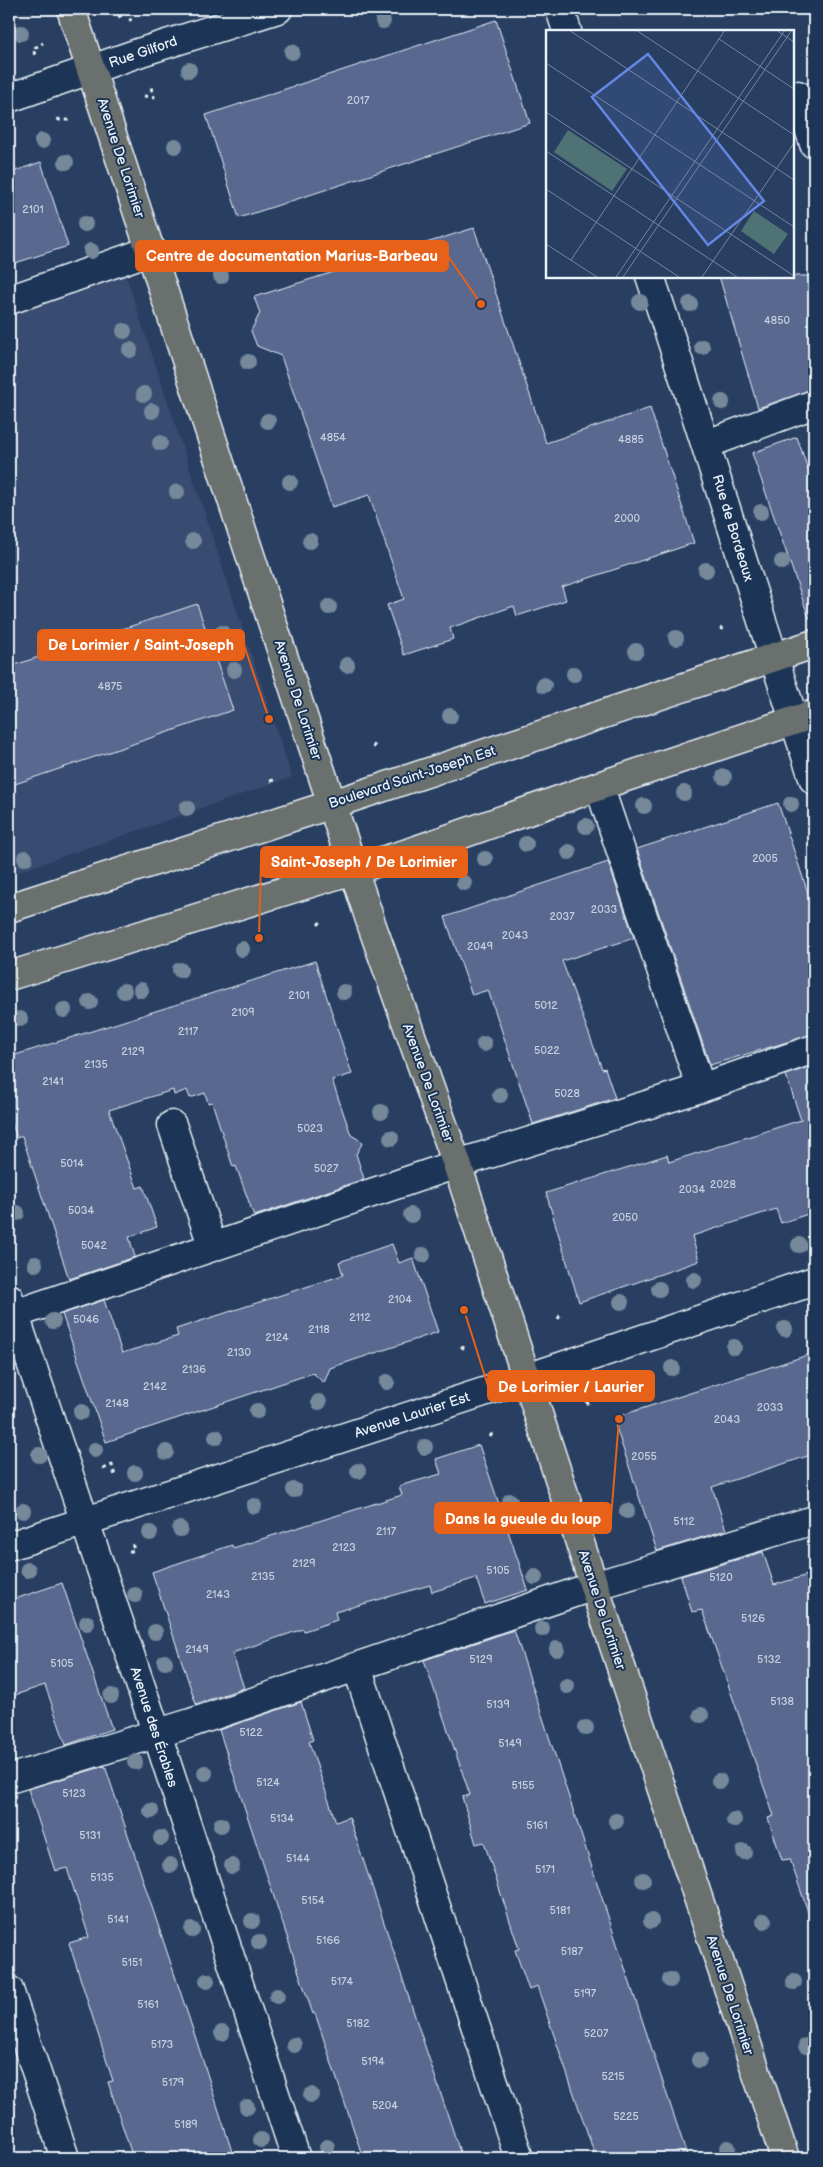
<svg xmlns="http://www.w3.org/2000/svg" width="823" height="2167" font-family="'Balsamiq Sans',sans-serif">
	<rect width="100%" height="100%" fill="#293f62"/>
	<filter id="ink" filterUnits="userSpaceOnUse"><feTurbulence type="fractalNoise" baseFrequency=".02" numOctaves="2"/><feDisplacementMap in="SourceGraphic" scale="10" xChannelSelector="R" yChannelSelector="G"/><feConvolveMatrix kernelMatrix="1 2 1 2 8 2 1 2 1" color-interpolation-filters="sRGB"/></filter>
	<g filter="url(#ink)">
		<polygon fill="#374b70" points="122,264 292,777 9,875 9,303"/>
		<g fill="#58678f" stroke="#e8f1f8">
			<polygon points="496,20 530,123 239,218 206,115"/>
			<polygon points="41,162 68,246 9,265 9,173"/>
			<polygon points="474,228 546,443 650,408 694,543 562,587 566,600 517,616 514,606 450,628 453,639 404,655 387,605 404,599 369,495 332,507 281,356 257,346 251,331 260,313 254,297"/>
			<polygon points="719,276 814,276 814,389 758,408"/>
			<polygon points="797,437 814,487 814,617 809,618 752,453"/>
			<polygon points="197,604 233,710 9,786 9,667"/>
			<polygon points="778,803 814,911 814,1034 710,1065 637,849"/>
			<polygon points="608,862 634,938 562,961 602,1069 605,1068 615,1098 533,1124 488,990 472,995 445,917"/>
			<polygon points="315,961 352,1074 332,1080 351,1135 363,1142 356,1154 364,1179 254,1216 236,1166 233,1167 212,1102 208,1103 205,1093 190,1098 187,1090 174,1095 173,1090 109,1110 137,1188 143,1186 157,1227 129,1237 135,1257 69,1279 22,1136 17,1138 9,1115 9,1057"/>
			<polygon points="814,1065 814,1212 781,1223 776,1209 692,1236 699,1261 579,1302 546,1193 667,1155 669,1162 801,1120 786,1075"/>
			<polygon points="392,1244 399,1263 413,1258 438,1332 330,1368 324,1383 313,1373 106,1442 62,1314 104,1300 122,1353 178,1336 176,1329 343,1275 339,1262"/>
			<polygon points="814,1353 814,1454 712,1487 726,1530 657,1551 613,1418"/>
			<polygon points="479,1445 528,1590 485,1604 476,1578 432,1592 430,1585 335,1612 337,1620 304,1631 303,1629 232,1653 244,1688 196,1704 152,1572 232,1545 233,1548 402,1495 399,1486 441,1474 436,1459"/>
			<polygon points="763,1552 774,1585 814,1573 814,1914 809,1915 790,1859 782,1860 768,1818 774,1816 702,1610 692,1612 681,1576"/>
			<polygon points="62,1583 112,1729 66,1745 45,1685 9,1697 9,1601"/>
			<polygon points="514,1630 622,1959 688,2158 596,2158 537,1986 529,1990 515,1950 519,1949 484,1842 476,1844 462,1797 470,1795 424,1660"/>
			<polygon points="301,1702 313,1740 309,1742 336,1822 349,1817 462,2158 363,2158 315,2013 313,2014 299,1973 219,1730"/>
			<polygon points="105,1766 195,2036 234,2158 133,2158 108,2082 113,2081 69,1943 89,1937 67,1868 55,1871 28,1789"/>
		</g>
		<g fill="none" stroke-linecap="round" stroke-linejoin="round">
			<g stroke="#e8f1f8" stroke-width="31">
				<g id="minor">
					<polyline points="560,9 567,31"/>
					<polyline points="798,95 814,144"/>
					<polyline points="9,98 141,52 278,9"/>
					<path d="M 650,276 C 707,444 758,613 814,780"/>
					<polyline points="9,300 152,250"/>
					<polyline points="707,444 814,404"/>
					<polyline points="599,786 701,1088 814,1049"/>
					<polyline points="172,1125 212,1245"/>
					<polyline points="9,1298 157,1734 296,2158"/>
					<polyline points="9,1316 457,1164 701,1088"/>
					<polyline points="9,1546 527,1378 814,1281"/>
					<polyline points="357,1667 519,2158"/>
					<polyline points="9,1779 191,1723 594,1586 814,1520"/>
					<polyline points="9,1990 65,2158"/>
				</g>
			</g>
			<g stroke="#e8f1f8" stroke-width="31">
				<g id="major">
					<polyline points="71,9 319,765 372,926 457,1164 594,1586 785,2158"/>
					<polyline points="9,908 333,804 814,644"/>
					<polyline points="9,976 408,853 599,786 814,714"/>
				</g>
			</g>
			<g stroke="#e8f1f8" stroke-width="3" stroke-dasharray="4 4" stroke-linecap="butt">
				<polyline points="118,17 127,13 131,21"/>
				<polyline points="35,55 33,49 43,43"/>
				<polyline points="144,96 154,97 150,84"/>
				<polyline points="58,118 59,120 70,120"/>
				<polyline points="720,628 726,631"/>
				<polyline points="373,748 375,743"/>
				<polyline points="270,781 274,780"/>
				<polyline points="318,925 322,920"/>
				<polyline points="558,1319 561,1314"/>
				<polyline points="461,1346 466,1350"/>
				<polyline points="586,1401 590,1406"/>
				<polyline points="490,1437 493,1432"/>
				<polyline points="103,1469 112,1465 115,1476"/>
				<polyline points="129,1551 134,1551 132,1542"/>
			</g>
			<use href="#minor" stroke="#1d3557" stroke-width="28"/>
			<use href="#major" stroke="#6b706d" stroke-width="28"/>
		</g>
		<g fill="#74899b">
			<circle cx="383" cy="21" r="8"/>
			<circle cx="21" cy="33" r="8"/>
			<circle cx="292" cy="52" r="8"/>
			<circle cx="189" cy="70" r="8"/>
			<circle cx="42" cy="141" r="8"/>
			<circle cx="175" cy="146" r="8"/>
			<circle cx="66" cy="162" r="8"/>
			<circle cx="85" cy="224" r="8"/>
			<circle cx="91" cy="251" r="8"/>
			<circle cx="221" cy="276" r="8"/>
			<circle cx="640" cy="302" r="8"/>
			<circle cx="690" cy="304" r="8"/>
			<circle cx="124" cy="331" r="8"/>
			<circle cx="702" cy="347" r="8"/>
			<circle cx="130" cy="350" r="8"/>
			<circle cx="248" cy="362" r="8"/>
			<circle cx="144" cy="394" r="8"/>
			<circle cx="722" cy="402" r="8"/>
			<circle cx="152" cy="411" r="8"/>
			<circle cx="268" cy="421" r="8"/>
			<circle cx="160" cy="443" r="8"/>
			<circle cx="290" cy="482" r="8"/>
			<circle cx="177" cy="492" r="8"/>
			<circle cx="761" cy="512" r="8"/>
			<circle cx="193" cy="541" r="8"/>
			<circle cx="310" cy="541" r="8"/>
			<circle cx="782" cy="562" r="8"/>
			<circle cx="706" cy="570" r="8"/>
			<circle cx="329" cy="607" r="8"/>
			<circle cx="222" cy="633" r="8"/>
			<circle cx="676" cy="638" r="8"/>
			<circle cx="636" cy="651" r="8"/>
			<circle cx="347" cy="665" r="8"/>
			<circle cx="234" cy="670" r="8"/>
			<circle cx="574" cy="674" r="8"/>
			<circle cx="544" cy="685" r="8"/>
			<circle cx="450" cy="716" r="8"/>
			<circle cx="724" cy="777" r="8"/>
			<circle cx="684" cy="793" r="8"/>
			<circle cx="791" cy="804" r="8"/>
			<circle cx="644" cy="806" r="8"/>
			<circle cx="187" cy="808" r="8"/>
			<circle cx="586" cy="826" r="8"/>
			<circle cx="526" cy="844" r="8"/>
			<circle cx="569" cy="852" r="8"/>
			<circle cx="25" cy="858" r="8"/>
			<circle cx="485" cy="859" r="8"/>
			<circle cx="464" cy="883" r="8"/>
			<circle cx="242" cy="949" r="8"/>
			<circle cx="180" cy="970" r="8"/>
			<circle cx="141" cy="990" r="8"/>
			<circle cx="124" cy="991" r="8"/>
			<circle cx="344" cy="992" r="8"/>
			<circle cx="90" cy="1002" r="8"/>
			<circle cx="64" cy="1010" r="8"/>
			<circle cx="20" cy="1019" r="8"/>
			<circle cx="484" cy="1044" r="8"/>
			<circle cx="500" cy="1095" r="8"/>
			<circle cx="381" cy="1112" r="8"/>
			<circle cx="391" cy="1138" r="8"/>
			<circle cx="17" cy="1213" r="8"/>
			<circle cx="411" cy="1215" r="8"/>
			<circle cx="799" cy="1245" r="8"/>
			<circle cx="423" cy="1255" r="8"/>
			<circle cx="35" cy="1264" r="8"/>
			<circle cx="694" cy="1280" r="8"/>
			<circle cx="659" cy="1289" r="8"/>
			<circle cx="621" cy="1302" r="8"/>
			<circle cx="53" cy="1321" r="8"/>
			<circle cx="785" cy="1329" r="8"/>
			<circle cx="734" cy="1347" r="8"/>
			<circle cx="672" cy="1368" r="8"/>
			<circle cx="387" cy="1382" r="8"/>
			<circle cx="319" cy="1402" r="8"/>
			<circle cx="257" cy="1411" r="8"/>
			<circle cx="81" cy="1412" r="8"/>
			<circle cx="216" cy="1437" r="8"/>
			<circle cx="425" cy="1447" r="8"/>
			<circle cx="95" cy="1450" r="8"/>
			<circle cx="166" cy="1452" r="8"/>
			<circle cx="39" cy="1455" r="8"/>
			<circle cx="358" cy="1471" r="8"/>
			<circle cx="135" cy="1473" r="8"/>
			<circle cx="294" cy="1490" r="8"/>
			<circle cx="510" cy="1501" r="8"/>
			<circle cx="254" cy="1506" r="8"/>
			<circle cx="23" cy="1511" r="8"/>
			<circle cx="627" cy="1511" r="8"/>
			<circle cx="180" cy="1529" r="8"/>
			<circle cx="150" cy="1533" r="8"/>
			<circle cx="28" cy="1570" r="8"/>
			<circle cx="535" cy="1577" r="8"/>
			<circle cx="135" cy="1595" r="8"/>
			<circle cx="87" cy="1623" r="8"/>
			<circle cx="542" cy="1629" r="8"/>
			<circle cx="155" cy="1632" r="8"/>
			<circle cx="557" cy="1649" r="8"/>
			<circle cx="165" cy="1662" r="8"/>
			<circle cx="567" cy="1686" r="8"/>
			<circle cx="111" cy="1696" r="8"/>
			<circle cx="701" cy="1715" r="8"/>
			<circle cx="586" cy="1728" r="8"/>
			<circle cx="135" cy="1762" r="8"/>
			<circle cx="205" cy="1773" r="8"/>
			<circle cx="719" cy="1781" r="8"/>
			<circle cx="151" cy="1811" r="8"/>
			<circle cx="734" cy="1820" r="8"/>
			<circle cx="616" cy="1821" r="8"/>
			<circle cx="221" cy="1825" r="8"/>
			<circle cx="161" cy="1838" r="8"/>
			<circle cx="744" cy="1852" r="8"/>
			<circle cx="170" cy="1865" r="8"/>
			<circle cx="232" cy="1866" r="8"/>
			<circle cx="643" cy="1880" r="8"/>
			<circle cx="252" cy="1921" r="8"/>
			<circle cx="651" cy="1921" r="8"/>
			<circle cx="764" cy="1921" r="8"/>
			<circle cx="192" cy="1930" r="8"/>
			<circle cx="259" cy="1942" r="8"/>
			<circle cx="670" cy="1980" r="8"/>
			<circle cx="207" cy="1981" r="8"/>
			<circle cx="794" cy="1982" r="8"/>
			<circle cx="277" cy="1996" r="8"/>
			<circle cx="222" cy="2033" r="8"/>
			<circle cx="294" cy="2045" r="8"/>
			<circle cx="806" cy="2046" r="8"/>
			<circle cx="699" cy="2060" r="8"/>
			<circle cx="311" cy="2095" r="8"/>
			<circle cx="247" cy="2107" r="8"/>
			<circle cx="261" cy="2140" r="8"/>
			<circle cx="327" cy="2147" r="8"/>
			<circle cx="728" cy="2148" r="8"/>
		</g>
	</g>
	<g text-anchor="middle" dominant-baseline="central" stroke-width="4" stroke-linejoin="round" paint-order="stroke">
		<g font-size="11" fill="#c4cede">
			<text x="358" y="100">2017</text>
			<text x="33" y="209">2101</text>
			<text x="777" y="320">4850</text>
			<text x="333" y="437">4854</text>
			<text x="631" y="439">4885</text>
			<text x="627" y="518">2000</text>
			<text x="110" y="686">4875</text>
			<text x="765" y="858">2005</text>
			<text x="604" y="909">2033</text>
			<text x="562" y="916">2037</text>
			<text x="515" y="935">2043</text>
			<text x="480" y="946">2049</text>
			<text x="299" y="995">2101</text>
			<text x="546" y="1005">5012</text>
			<text x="243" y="1012">2109</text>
			<text x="188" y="1031">2117</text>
			<text x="547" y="1050">5022</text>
			<text x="133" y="1051">2129</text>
			<text x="96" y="1064">2135</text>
			<text x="53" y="1081">2141</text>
			<text x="567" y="1093">5028</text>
			<text x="310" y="1128">5023</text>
			<text x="72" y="1163">5014</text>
			<text x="326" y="1168">5027</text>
			<text x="723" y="1184">2028</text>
			<text x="692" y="1189">2034</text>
			<text x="81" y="1210">5034</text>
			<text x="625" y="1217">2050</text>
			<text x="94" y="1245">5042</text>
			<text x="400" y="1299">2104</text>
			<text x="360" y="1317">2112</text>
			<text x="86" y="1319">5046</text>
			<text x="319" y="1329">2118</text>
			<text x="277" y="1337">2124</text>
			<text x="239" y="1352">2130</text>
			<text x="194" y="1369">2136</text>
			<text x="155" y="1386">2142</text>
			<text x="117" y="1403">2148</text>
			<text x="770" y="1407">2033</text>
			<text x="727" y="1419">2043</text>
			<text x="644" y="1456">2055</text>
			<text x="684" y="1521">5112</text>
			<text x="386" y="1531">2117</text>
			<text x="344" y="1547">2123</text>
			<text x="304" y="1563">2129</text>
			<text x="498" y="1570">5105</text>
			<text x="263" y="1576">2135</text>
			<text x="721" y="1577">5120</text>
			<text x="218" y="1594">2143</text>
			<text x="753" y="1618">5126</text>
			<text x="197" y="1649">2149</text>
			<text x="481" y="1659">5129</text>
			<text x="769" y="1659">5132</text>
			<text x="62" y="1663">5105</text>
			<text x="782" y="1701">5138</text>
			<text x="498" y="1704">5139</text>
			<text x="251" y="1732">5122</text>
			<text x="510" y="1743">5149</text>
			<text x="268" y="1782">5124</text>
			<text x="523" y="1785">5155</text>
			<text x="74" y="1793">5123</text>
			<text x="282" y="1818">5134</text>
			<text x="537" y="1825">5161</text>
			<text x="90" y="1835">5131</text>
			<text x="298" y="1858">5144</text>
			<text x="545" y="1869">5171</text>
			<text x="102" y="1877">5135</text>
			<text x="313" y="1900">5154</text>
			<text x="560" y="1910">5181</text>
			<text x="118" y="1919">5141</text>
			<text x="328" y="1940">5166</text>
			<text x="572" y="1951">5187</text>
			<text x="132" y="1962">5151</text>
			<text x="342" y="1981">5174</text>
			<text x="585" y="1993">5197</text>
			<text x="148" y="2004">5161</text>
			<text x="358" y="2023">5182</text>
			<text x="596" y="2033">5207</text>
			<text x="162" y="2044">5173</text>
			<text x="373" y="2061">5194</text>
			<text x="613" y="2076">5215</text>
			<text x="173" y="2082">5179</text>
			<text x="385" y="2105">5204</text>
			<text x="626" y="2116">5225</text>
			<text x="186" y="2124">5189</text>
		</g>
		<g font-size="14" fill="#e8f1f8" stroke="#1d3557">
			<text transform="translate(143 52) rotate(-19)">Rue Gilford</text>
			<text transform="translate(121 158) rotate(72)">Avenue De Lorimier</text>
			<text transform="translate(733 528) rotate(73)">Rue de Bordeaux</text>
			<text transform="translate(298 700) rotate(72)">Avenue De Lorimier</text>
			<text transform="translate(412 777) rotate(-18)">Boulevard Saint-Joseph Est</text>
			<text transform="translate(428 1083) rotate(70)">Avenue De Lorimier</text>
			<text transform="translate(412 1415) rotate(-18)">Avenue Laurier Est</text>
			<text transform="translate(602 1610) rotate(72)">Avenue De Lorimier</text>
			<text transform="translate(154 1727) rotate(72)">Avenue des Érables</text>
			<text transform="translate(730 1995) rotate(72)">Avenue De Lorimier</text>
		</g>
	</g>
	<g transform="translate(546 30)">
		<rect width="248" height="248" fill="#293f62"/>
		<path d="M 22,100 L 81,139 L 66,161 L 8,122 ZM 208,181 L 242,204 L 228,224 L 195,201 Z" fill="#4f7374"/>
		<path fill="none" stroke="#75869e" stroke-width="1" d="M 23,0 L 248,150M 90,0 L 248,105M 230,0 L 248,12M 173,9 L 248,59M 0,33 L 248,197M 0,82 L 248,246M 0,121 L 191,247M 0,159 L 133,247M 0,214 L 51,247M 25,230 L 179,0M 70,247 L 239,0M 77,247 L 246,0M 156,247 L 248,113"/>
		<path fill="#6487e3" fill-opacity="0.15" stroke="#6487e3" stroke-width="2.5" d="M 102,24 L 218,171 L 162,215 L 46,67 Z"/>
		<rect width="248" height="248" fill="none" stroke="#e8f1f8" stroke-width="2.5"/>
	</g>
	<path fill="none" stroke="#e86118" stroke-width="2" d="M481 304L448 256M269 719L244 645M259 938L261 862M464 1310L488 1386M619 1419L611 1518"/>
	<g fill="#e86118" stroke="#1d3557" stroke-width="2">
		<circle cx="481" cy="304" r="5"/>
		<circle cx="269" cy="719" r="5"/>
		<circle cx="259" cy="938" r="5"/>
		<circle cx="464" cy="1310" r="5"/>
		<circle cx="619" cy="1419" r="5"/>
	</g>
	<g fill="#e86118" stroke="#e86118" stroke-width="2">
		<rect x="136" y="241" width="312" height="30" rx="5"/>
		<rect x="38" y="630" width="206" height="30" rx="5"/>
		<rect x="261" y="847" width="206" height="30" rx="5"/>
		<rect x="488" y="1371" width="166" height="30" rx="5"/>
		<rect x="435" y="1503" width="176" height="30" rx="5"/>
	</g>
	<g font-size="15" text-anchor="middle" font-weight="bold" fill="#fff">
		<text x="292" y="261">Centre de documentation Marius-Barbeau</text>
		<text x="141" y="650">De Lorimier / Saint-Joseph</text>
		<text x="364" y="867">Saint-Joseph / De Lorimier</text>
		<text x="571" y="1392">De Lorimier / Laurier</text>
		<text x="523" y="1524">Dans la gueule du loup</text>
	</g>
	<rect width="823" height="2167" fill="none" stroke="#1d3557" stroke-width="30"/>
	<rect x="15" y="15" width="793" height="2137" fill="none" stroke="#e8f1f8" stroke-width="2" filter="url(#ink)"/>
</svg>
